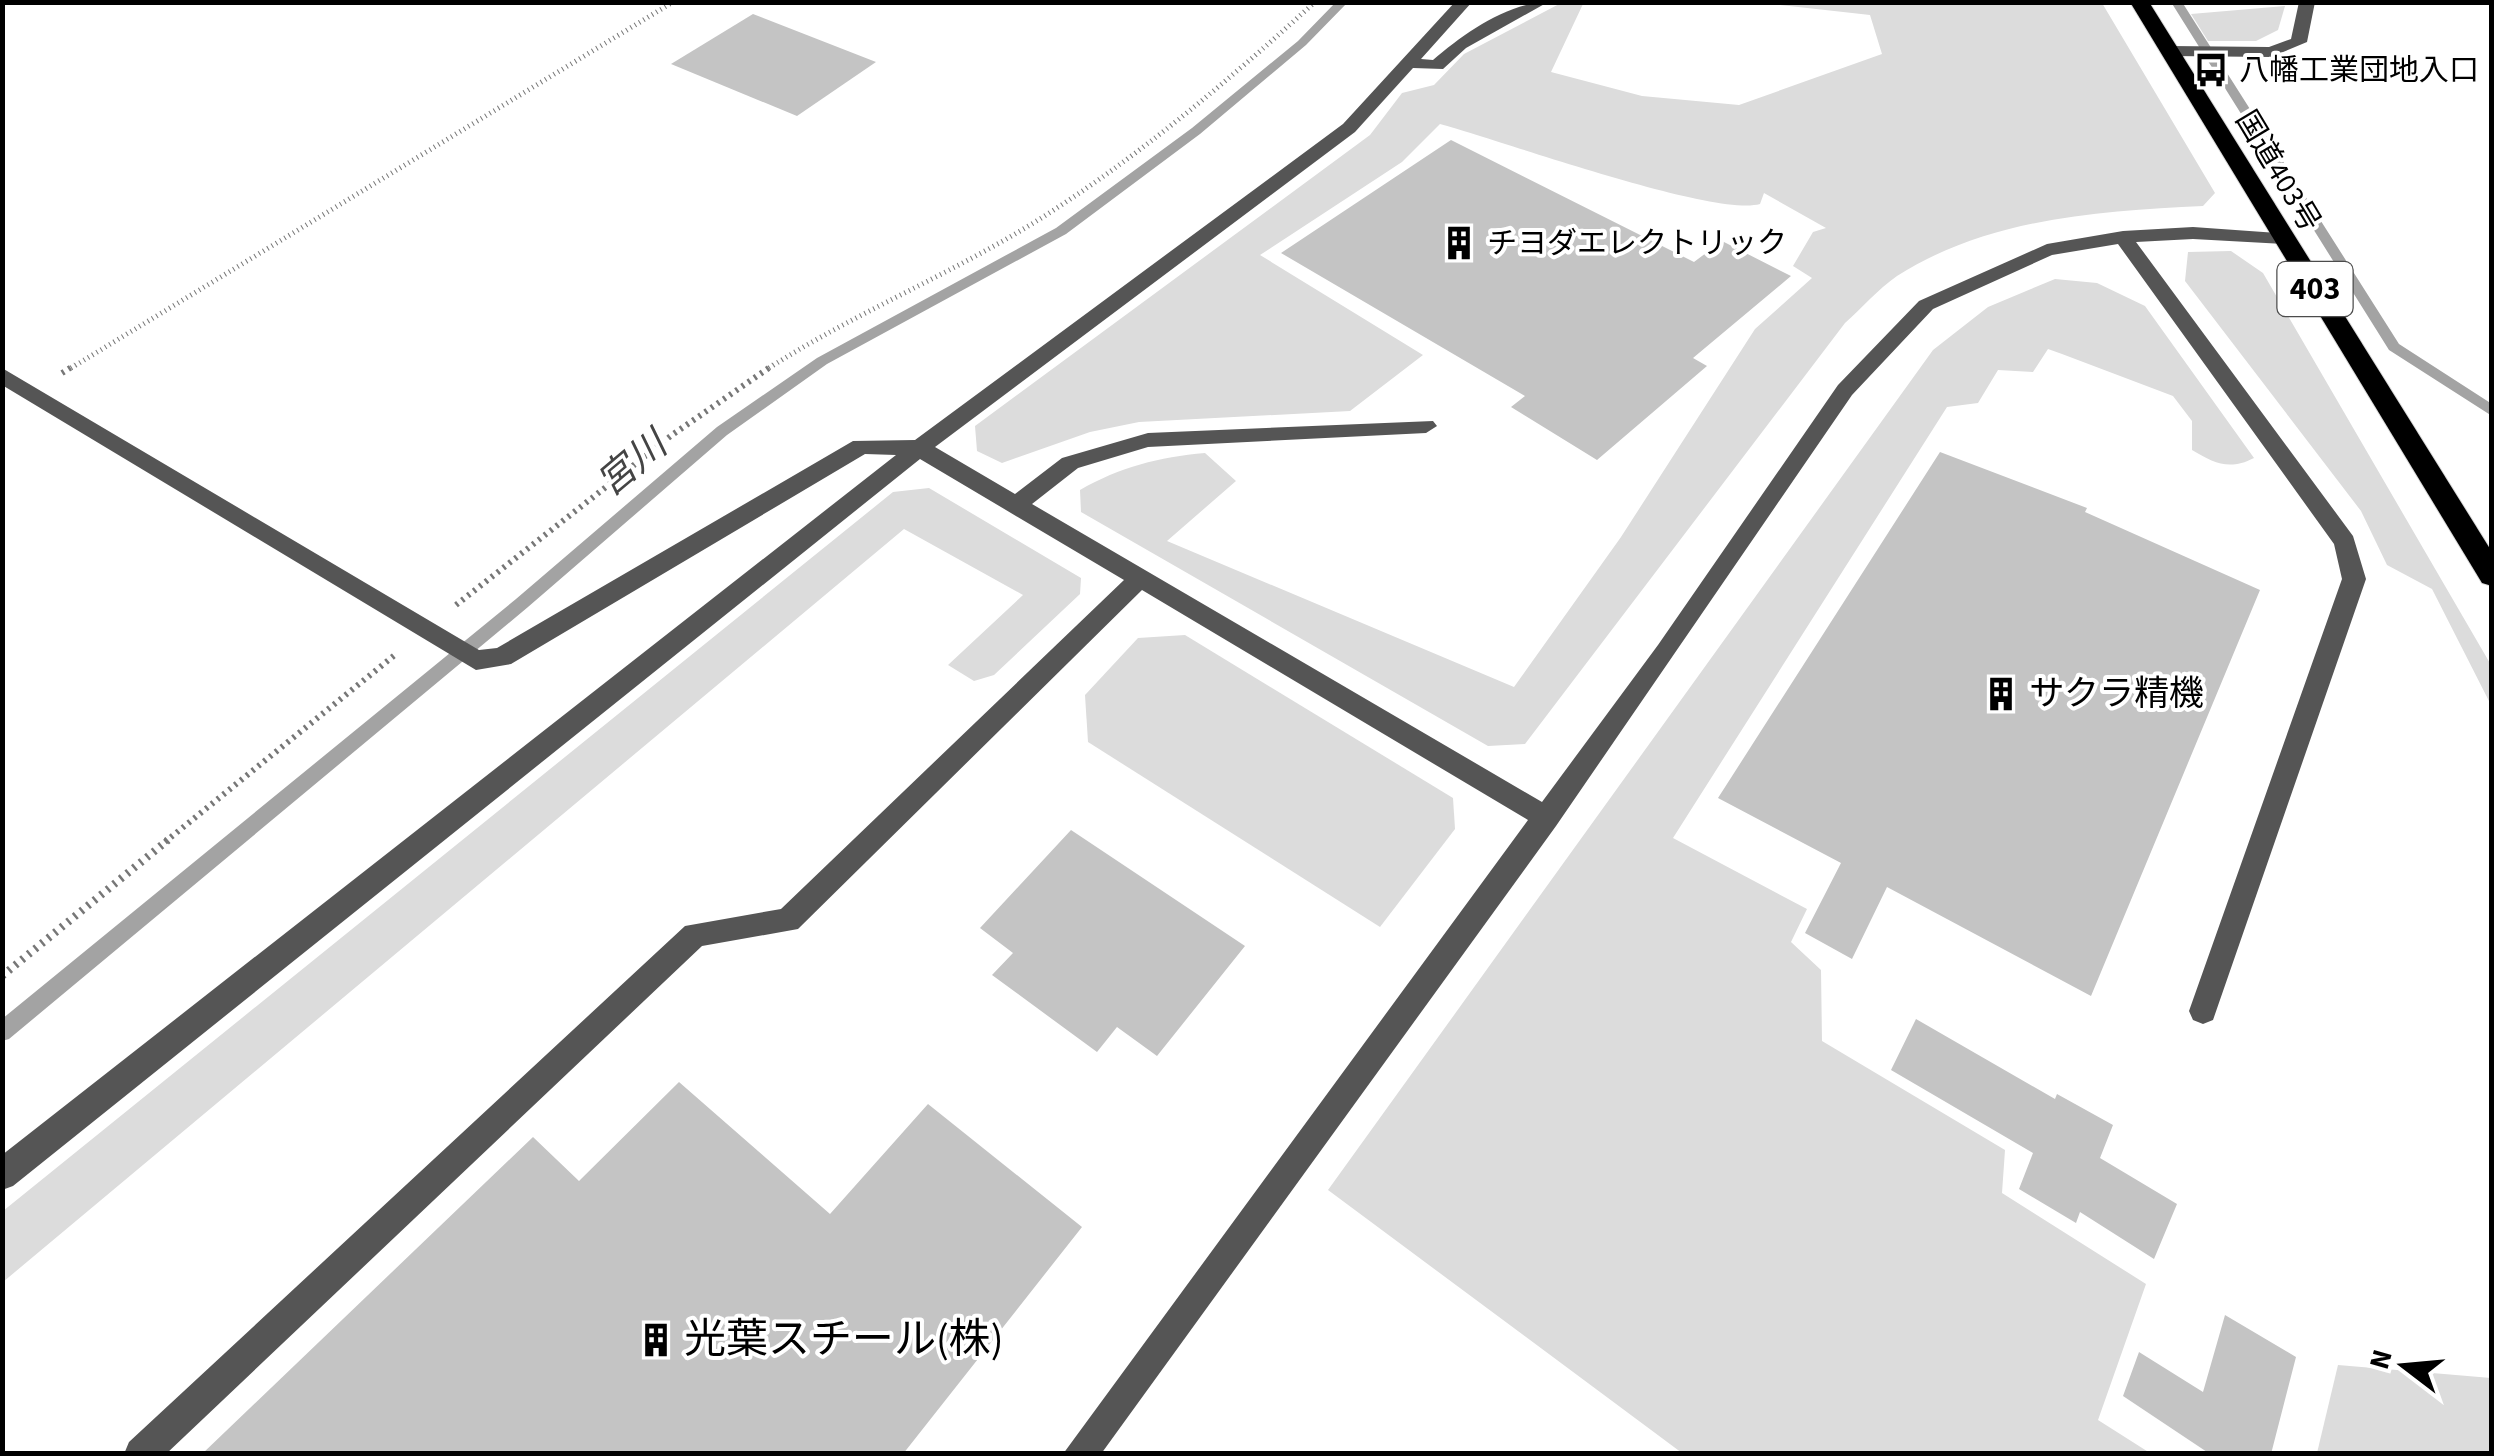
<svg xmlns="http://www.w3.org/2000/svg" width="2494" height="1456" font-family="'Source Sans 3','Noto Sans JP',sans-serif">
	<rect width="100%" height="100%" fill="#fff"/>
	<g fill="#dcdcdc">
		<path d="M 1561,3 L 1583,4 L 1551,72 L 1642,96 L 1739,105 L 1882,54 L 1870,15 L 1762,3 L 2102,3 L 2215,193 L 2203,206 C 2099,211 1988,218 1897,276 C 1878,289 1862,308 1845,323 L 1525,744 L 1488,746 L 1081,512 L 1080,490 C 1120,467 1159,457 1205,453 L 1236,481 L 1167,541 L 1514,687 L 1621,537 L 1755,329 L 1812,278 L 1793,266 L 1813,232 L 1826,228 L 1764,193 L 1760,204 C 1713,217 1500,140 1440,124 L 1402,162 L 1260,255 L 1423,355 L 1350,411 L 1139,422 L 1090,432 L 1002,463 L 977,451 L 975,426 L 1370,135 L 1402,93 L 1434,85 L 1464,54 Z"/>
		<polygon points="2285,6 2278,30 2256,41 2208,41 2191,14"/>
		<polygon points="2231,251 2263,273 2491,665 2491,705 2432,589 2387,565 2361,511 2185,281 2188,252"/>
		<path d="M 2055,279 L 2097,283 L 2145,306 L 2254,458 C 2229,471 2214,463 2192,450 L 2192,421 L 2173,396 L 2062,354 L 2048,349 L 2033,372 L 1998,370 L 1978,403 L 1947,407 L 1673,838 L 1807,909 L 1791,942 L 1821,970 L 1822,1041 L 2005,1150 L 2002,1193 L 2146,1284 L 2098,1420 L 2150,1453 L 1682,1453 L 1328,1190 L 1933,350 L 1988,307 Z"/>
		<polygon points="929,488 1081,578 1080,594 994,675 974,681 948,665 1023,595 904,529 3,1282 3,1211 893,492"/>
		<polygon points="1185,635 1453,798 1455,829 1380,927 1088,742 1085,695 1138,638"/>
		<polygon points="2338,1365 2491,1378 2491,1453 2317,1453"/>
	</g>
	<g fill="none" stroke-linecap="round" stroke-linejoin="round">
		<g fill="#a3a3a3" fill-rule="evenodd">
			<polygon points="1336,2 1348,2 1306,45 1200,134 1066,234 827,364 727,435 528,607 9,1039 2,1041 2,1019 516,599 717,427 817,358 1056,228 1192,128 1298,41"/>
			<polygon points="2171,2 2182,2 2399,344 2492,404 2492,416 2389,350"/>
		</g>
	</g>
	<g fill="#c4c4c4">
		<polygon points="753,14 876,62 797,116 671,64"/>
		<polygon points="1451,140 1694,262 1722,241 1791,276 1693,358 1707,366 1597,460 1511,407 1525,396 1281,253"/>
		<polygon points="1940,452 2087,508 2085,512 2260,590 2091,996 1887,887 1852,959 1805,933 1841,863 1718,798"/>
		<polygon points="1071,830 1245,946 1157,1056 1117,1027 1097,1052 992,975 1013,953 980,928"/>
		<polygon points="1916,1019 2055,1099 2057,1094 2113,1125 2100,1158 2177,1204 2154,1259 2080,1212 2076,1223 2019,1189 2033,1153 1891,1070"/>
		<polygon points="679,1082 830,1214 928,1104 1082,1227 903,1454 202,1454 533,1137 579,1181"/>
		<polygon points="2225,1315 2296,1357 2271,1454 2210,1454 2123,1396 2139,1352 2203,1392"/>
	</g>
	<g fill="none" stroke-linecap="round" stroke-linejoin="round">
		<g stroke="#dbdbdb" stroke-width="2">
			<polygon id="highway" points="2130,2 2149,2 2492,552 2492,586 2482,583"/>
		</g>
		<g stroke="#777" stroke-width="5" stroke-dasharray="1 4" stroke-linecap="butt">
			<polyline points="71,368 673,2"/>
			<path d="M 769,368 C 855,313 949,275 1035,222 C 1136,159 1227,82 1315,2"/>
		</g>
		<g stroke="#777" stroke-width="6" stroke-dasharray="2.5 5" stroke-linecap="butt">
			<polyline points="62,373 75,365"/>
			<polyline points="456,605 672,435 773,365"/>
			<polyline points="165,842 396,654"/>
		</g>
		<polyline stroke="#777" stroke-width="8" stroke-dasharray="2.5 6" stroke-linecap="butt" points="2,976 168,840"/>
		<g fill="#555" fill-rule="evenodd">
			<path d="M 1455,2 L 1472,2 L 1421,59 L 1433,60 C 1463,34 1508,2 1548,2 L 1466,48 L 1443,69 L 1413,68 L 1355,132 L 935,447 L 1015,494 L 1062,458 L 1148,433 L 1433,421 L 1437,426 L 1426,433 L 1148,447 L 1078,468 L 1032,504 L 1542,802 L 1658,645 L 1838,385 L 1919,301 L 2047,244 L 2123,231 L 2193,227 L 2291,234 L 2293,238 L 2284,244 L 2193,239 L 2136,242 L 2353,536 L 2366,579 L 2213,1020 L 2203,1024 L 2193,1020 L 2189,1011 L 2342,579 L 2334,544 L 2118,244 L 2052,255 L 1933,309 L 1852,395 L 1556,826 L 1101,1454 L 1063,1454 L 1528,820 L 1142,590 L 798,929 L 702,946 L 166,1454 L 124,1454 L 129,1442 L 685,926 L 781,909 L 1124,580 L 920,459 L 13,1186 L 2,1190 L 2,1155 L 896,455 L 865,454 L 511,664 L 476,670 L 2,385 L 2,368 L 479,650 L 497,648 L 853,441 L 915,440 L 1343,124 Z"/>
			<polygon points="2299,2 2315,2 2307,42 2271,57 2170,56 2162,51 2170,46 2269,47 2291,39"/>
		</g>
		<use href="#highway" fill="#000" fill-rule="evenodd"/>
	</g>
	<defs>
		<g id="bus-bare" transform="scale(2.7)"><path d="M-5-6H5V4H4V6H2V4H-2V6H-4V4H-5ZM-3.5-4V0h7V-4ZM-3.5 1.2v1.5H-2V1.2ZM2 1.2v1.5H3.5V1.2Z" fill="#000" stroke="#fff" stroke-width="2.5" paint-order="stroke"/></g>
		<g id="building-bare" transform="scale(2.7)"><path d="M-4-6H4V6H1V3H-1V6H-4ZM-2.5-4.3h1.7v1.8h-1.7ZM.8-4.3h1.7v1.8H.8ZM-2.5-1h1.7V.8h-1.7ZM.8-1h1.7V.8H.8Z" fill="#000" stroke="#fff" stroke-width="2.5" paint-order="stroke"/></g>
	</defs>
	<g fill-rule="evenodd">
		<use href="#bus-bare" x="2211" y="70"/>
		<use href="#building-bare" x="1459" y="243"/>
		<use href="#building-bare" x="2001" y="694"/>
		<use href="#building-bare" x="656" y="1340"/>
	</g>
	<g text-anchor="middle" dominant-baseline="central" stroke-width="8" stroke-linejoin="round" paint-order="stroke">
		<g font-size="30" fill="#000" stroke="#fff" text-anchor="start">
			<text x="2239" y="70">八幡工業団地入口</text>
			<text x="1487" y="243">チヨダエレクトリック</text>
		</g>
		<g font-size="30" fill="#000" stroke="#fff">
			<text transform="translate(2278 171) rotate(59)">国道403号</text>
		</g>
		<rect fill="#fff" stroke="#4c4c4c" stroke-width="2.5" x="2277.5" y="262" width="75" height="54" rx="8"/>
		<g font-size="32" font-weight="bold" fill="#000">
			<text x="2315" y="289">403</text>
		</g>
		<g font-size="35" fill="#000" stroke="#fff" text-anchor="start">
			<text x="2029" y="694">サクラ精機</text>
		</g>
		<g font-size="38" font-style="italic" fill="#444" stroke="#fff">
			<text transform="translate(632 464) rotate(-40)">宮川</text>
		</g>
		<g font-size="42" fill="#000" stroke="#fff" text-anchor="start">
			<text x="684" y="1340">光葉スチール(株)</text>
		</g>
	</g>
	<rect width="2494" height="1456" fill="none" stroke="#000000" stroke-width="10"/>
	<g transform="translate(2404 1366) rotate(286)" stroke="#ffffff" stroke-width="8" paint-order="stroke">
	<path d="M0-8L18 38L0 25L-18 38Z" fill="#000000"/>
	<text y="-15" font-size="28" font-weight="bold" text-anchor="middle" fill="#000000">N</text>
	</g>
</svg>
